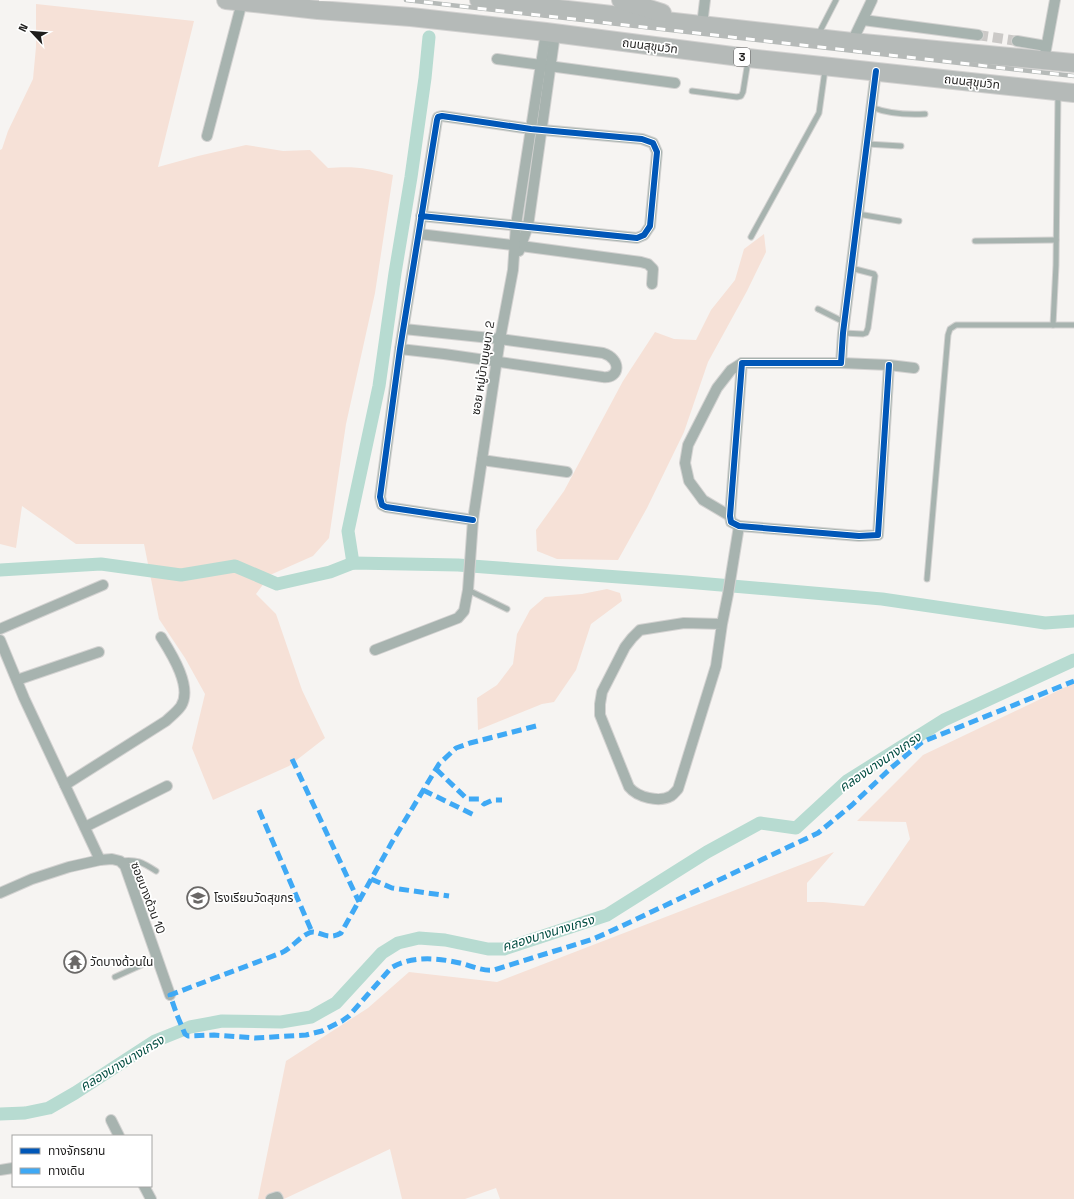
<svg xmlns="http://www.w3.org/2000/svg" width="1074" height="1199" font-family="'Space Grotesk','Noto Sans Thai',sans-serif">
	<rect width="100%" height="100%" fill="#f6f4f2"/>
	<g fill="#f6e1d7">
		<path d="M 36,4 L 194,21 L 158,167 L 198,156 L 246,145 L 283,151 L 310,150 L 328,168 C 354,166 368,168 393,175 L 375,293 L 346,424 L 329,538 L 313,556 L 270,575 L 256,594 L 276,614 L 302,690 L 325,738 L 289,766 L 213,800 L 192,748 L 205,694 L 185,658 L 159,619 L 144,544 L 76,544 L 22,506 L 16,548 L 0,544 L 0,150 L 2,149 L 8,131 L 33,79 L 36,47 Z"/>
		<polygon points="764,234 766,252 747,291 708,362 684,432 647,508 618,560 557,559 537,551 536,530 564,491 623,381 655,332 674,339 696,340 711,310 735,280 744,249"/>
		<polygon points="607,589 620,593 622,601 591,624 576,670 554,702 542,704 478,730 477,698 497,685 513,664 517,634 530,610 545,597 582,594"/>
		<polygon points="1074,683 1074,1199 500,1199 496,1188 465,1199 402,1199 390,1149 284,1199 258,1199 286,1061 368,1008 409,972 497,982 834,852 807,883 807,902 823,902 864,906 910,839 906,822 857,821 923,755"/>
	</g>
	<g fill="none" stroke-linecap="round" stroke-linejoin="round">
		<g stroke="#b7dbd1" stroke-width="13">
			<polyline points="353,563 348,531 379,386 395,273 411,177 425,78 429,37"/>
			<polyline points="0,570 101,564 181,575 235,566 277,584 330,572 353,563 458,565 686,582 882,599 1045,623 1074,621"/>
			<polyline points="0,1114 25,1113 49,1108 75,1093 155,1041 190,1027 222,1021 281,1022 311,1017 336,1003 382,953 398,943 419,938 445,940 488,949 504,949 607,915 707,852 760,823 796,828 847,781 944,720 1074,660"/>
		</g>
		<polyline stroke="#cbc9c7" stroke-width="10" stroke-dasharray="10 5" stroke-linecap="butt" points="978,35 1017,41"/>
		<g stroke="#d3d2d1" stroke-width="7">
			<g id="lane">
				<polyline points="818,35 836,0"/>
				<polyline points="692,91 737,97 741,96 743,92 748,61"/>
				<polyline points="1058,93 1056,265 1053,325 1074,325"/>
				<path d="M 871,107 C 889,114 907,115 925,114"/>
				<polyline points="867,144 901,146"/>
				<polyline points="858,214 899,221"/>
				<polyline points="751,237 819,113 825,70"/>
				<polyline points="975,241 1056,240"/>
				<polyline points="818,309 844,322"/>
				<polyline points="843,333 863,334 866,333 868,328 875,276 874,274 851,268"/>
				<polyline points="927,579 948,335 950,329 956,325 1053,325"/>
				<polyline points="468,590 507,609"/>
				<path d="M 120,861 C 137,859 142,862 156,871"/>
				<polyline points="115,977 157,958"/>
			</g>
		</g>
		<g stroke="#d3d2d1" stroke-width="12">
			<g id="street">
				<polyline points="863,20 978,35"/>
				<polyline points="702,25 705,0"/>
				<polyline points="1017,41 1046,46"/>
				<polyline points="852,42 872,0"/>
				<polyline points="497,59 675,83"/>
				<polyline points="1044,60 1055,0"/>
				<polyline points="876,71 843,333 841,363 742,363 730,516 731,522 739,526 859,536 878,535 889,365"/>
				<polyline points="207,136 242,2"/>
				<polyline points="421,216 637,238 644,235 650,226 657,152 653,143 642,139 531,129 442,116 438,117 437,120 400,349 380,497 382,505 386,507 473,520"/>
				<polyline points="419,234 521,246 641,262 648,264 653,269 652,284"/>
				<polyline points="519,251 528,226 555,34"/>
				<path d="M 400,349 L 444,354 L 603,377 C 620,379 622,359 603,353 L 500,339 L 404,329"/>
				<polyline points="841,363 889,365 914,368"/>
				<polyline points="482,460 567,472"/>
				<polyline points="730,516 703,500 689,481 685,463 688,445 717,388 731,370 742,363"/>
				<path d="M 722,624 L 716,666 L 678,789 C 676,791 674,794 671,796 C 659,803 637,797 629,787 L 600,715 L 600,704 L 602,692 L 625,647 L 632,638 L 640,630 L 684,623 L 722,624 L 728,594 L 739,526"/>
				<polyline points="0,629 103,585"/>
				<polyline points="0,640 24,698 100,860"/>
				<polyline points="375,650 458,618 464,611 468,590 473,520 500,339 513,270 516,225 546,32"/>
				<polyline points="17,680 99,652"/>
				<path d="M 65,785 L 166,721 C 171,716 177,712 181,706 C 193,687 171,653 161,637"/>
				<polyline points="85,827 167,786"/>
				<polyline points="0,893 32,879 69,867 100,860 112,859 120,861 125,866 170,995"/>
				<polyline points="111,1120 119,1136"/>
				<polyline points="0,1170 13,1168"/>
				<polyline points="144,1186 151,1199"/>
				<polyline points="271,1199 277,1197 278,1199"/>
			</g>
		</g>
		<g stroke="#d3d2d1" stroke-width="20">
			<g id="highway">
				<polyline points="226,0 318,10 411,17 546,32 748,58 1074,93"/>
				<polyline points="479,0 852,42 1074,63"/>
				<polyline points="621,0 662,13"/>
			</g>
		</g>
		<use href="#lane" stroke="#a7b3af" stroke-width="5"/>
		<use href="#street" stroke="#a7b3af" stroke-width="10"/>
		<use href="#highway" stroke="#b5bab8" stroke-width="18"/>
		<g stroke="#b6bab8" stroke-width="4.5">
			<polyline id="rail" points="406,0 1074,76"/>
		</g>
		<use href="#rail" stroke="#fff" stroke-width="3" stroke-dasharray="9" stroke-linecap="butt"/>
		<g stroke="#3fa9f5" stroke-width="5" stroke-dasharray="10 5" stroke-linecap="butt">
			<path d="M 536,726 L 470,743 L 456,748 L 439,764 L 392,842 L 341,933 C 326,942 317,928 309,933 C 298,938 292,948 281,953 L 170,995 L 177,1015 L 185,1034 L 188,1036 L 214,1035 L 255,1038 L 306,1035 L 322,1031 L 342,1021 L 349,1016 L 391,968 C 412,955 440,958 464,964 C 474,967 483,971 494,970 L 593,939 L 607,933 L 818,833 L 852,805 L 891,768 L 922,742 L 1074,681"/>
			<polyline points="292,759 359,902"/>
			<polyline points="436,769 467,799 479,799 484,804 493,800 502,800"/>
			<polyline points="423,790 476,816"/>
			<polyline points="259,810 312,932"/>
			<polyline points="371,879 392,888 449,896"/>
		</g>
		<g stroke="#fff" stroke-width="8">
			<g id="cycleway">
				<polyline points="876,71 843,333 841,363 742,363 730,516 731,522 739,526 859,536 878,535 889,365"/>
				<polyline points="421,216 637,238 644,235 650,226 657,152 653,143 642,139 531,129 442,116 438,117 437,120 400,349 380,497 382,505 386,507 473,520"/>
			</g>
		</g>
		<use href="#cycleway" stroke="#0057b8" stroke-width="6"/>
	</g>
	<defs>
		<g id="school-ring" transform="scale(1.15)"><circle r="9.5" fill="#fff" stroke="#6a6867" stroke-width="1.5"/><path d="M0-5L7-2L0 1L-7-2ZM-4 1L0 2.5L4 1V4Q0 6-4 4Z" fill="#6a6867"/></g>
		<g id="temple-ring" transform="scale(1.15)"><circle r="9.5" fill="#fff" stroke="#6a6867" stroke-width="1.5"/><path d="M0-6L5-2H3V0L6.5 2.5H4V6H1.5V3h-3V6H-4V2.5H-6.5L-3 0V-2H-5Z" fill="#6a6867"/></g>
	</defs>
	<g fill-rule="evenodd">
		<use href="#school-ring" x="198" y="898"/>
		<use href="#temple-ring" x="75" y="962"/>
	</g>
	<g text-anchor="middle" dominant-baseline="central" stroke-width="3.5" stroke-linejoin="round" paint-order="stroke">
		<rect fill="#fff" stroke="#626160" stroke-width="1" x="734" y="48" width="16" height="18" rx="3"/>
		<g font-size="11" font-weight="bold" fill="#1e1d1c">
			<text x="742" y="57">3</text>
		</g>
		<g font-size="12" fill="#1e1d1c" stroke="#fff">
			<text transform="translate(650 46) rotate(7)">ถนนสุขุมวิท</text>
			<text transform="translate(972 82) rotate(6)">ถนนสุขุมวิท</text>
			<text transform="translate(483 368) rotate(-81)">ซอย หมู่บ้านบุษบา 2</text>
			<text transform="translate(148 898) rotate(69)">ซอยบางด้วน 10</text>
		</g>
		<g font-size="12" fill="#1e1d1c" stroke="#fff" text-anchor="start">
			<text x="214" y="898">โรงเรียนวัดสุขกร</text>
			<text x="90" y="962">วัดบางด้วนใน</text>
		</g>
		<g font-size="13" font-style="italic" fill="#004c40" stroke="#fff">
			<text transform="translate(880 762) rotate(-34)">คลองบางนางเกรง</text>
			<text transform="translate(548 933) rotate(-17)">คลองบางนางเกรง</text>
			<text transform="translate(122 1063) rotate(-31)">คลองบางนางเกรง</text>
		</g>
	</g>
	<rect x="12" y="1135" width="140" height="52" fill="#ffffff" stroke="#a5a5a4"/>
	<rect x="20" y="1148" width="20" height="6" fill="#0057b8" stroke="#a5a5a4"/>
	<text x="48" y="1155" font-size="12" fill="#1e1d1c">ทางจักรยาน</text>
	<rect x="20" y="1168" width="20" height="6" fill="#3fa9f5" stroke="#a5a5a4"/>
	<text x="48" y="1175" font-size="12" fill="#1e1d1c">ทางเดิน</text>
	<g transform="translate(32 32) rotate(296)" stroke="#ffffff" stroke-width="3" paint-order="stroke">
	<path d="M0-3L7 15L0 10L-7 15Z" fill="#1e1d1c"/>
	<text y="-6" font-size="11" font-weight="bold" text-anchor="middle" fill="#1e1d1c">N</text>
	</g>
</svg>
